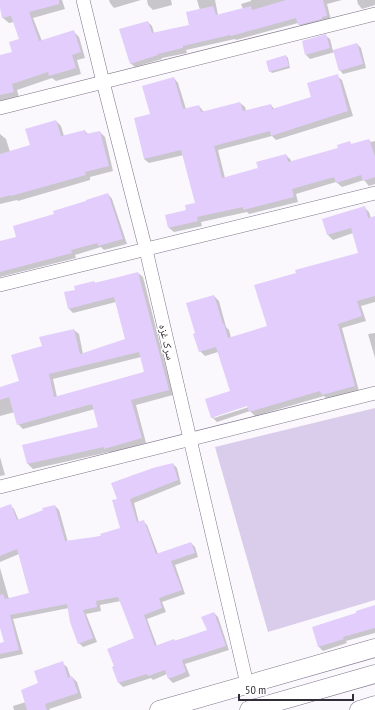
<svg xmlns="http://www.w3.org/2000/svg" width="375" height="710" font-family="'PT Sans Narrow','Noto Naskh Arabic',sans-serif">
	<rect width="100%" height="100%" fill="#faf8fd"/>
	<polygon fill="#dacdeb" points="375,408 375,600 268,632 215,447"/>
	<g fill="#0003" fill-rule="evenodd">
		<polygon points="0,0 62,0 65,9 33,18 42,41 73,31 79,37 85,58 77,60 81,74 56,81 52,78 17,90 19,97 0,102 0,56 14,52 20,39 14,22 9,23 3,18"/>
		<polygon points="109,0 141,0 114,8 110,3"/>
		<polygon points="147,0 171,0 172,5 153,10 148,5"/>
		<polygon points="197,0 215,0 218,15 243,9 241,4 251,1 251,0 342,0 327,4 331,20 303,29 298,23 236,40 235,39 186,50 187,53 162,58 162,59 135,67 130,63 148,22 152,26 154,33 191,25 200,10"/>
		<polygon points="357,0 375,0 375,5 362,9 358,4"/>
		<polygon points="326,36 330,39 333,51 357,44 361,48 366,68 343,74 340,70 335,52 310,59 306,55"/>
		<polygon points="286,56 288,58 290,68 272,73 270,71"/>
		<polygon points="337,76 342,80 353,116 276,140 272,136 218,150 225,178 259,169 286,155 291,160 291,162 339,148 349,142 352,145 369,140 371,142 375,141 375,184 369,186 364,180 342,187 336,182 296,194 298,202 249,214 247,212 201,222 202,226 174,232 169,228 196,204 184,155 149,163 144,159 151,115 174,78 178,83 186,109 199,106 204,112 240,103 245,107 246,111 271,105 275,110 312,98"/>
		<polygon points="56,121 61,126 64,136 85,131 89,135 100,132 105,137 113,171 90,177 90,180 18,201 17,200 0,204 0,134 6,139 10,152 31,146"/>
		<polygon points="108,194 112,199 127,244 104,250 101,247 75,255 76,258 0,277 0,253 17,238 56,215"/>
		<path d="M 364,207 L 369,212 L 371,218 L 375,217 L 375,302 L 361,306 L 366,321 L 342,328 L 359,391 L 327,399 L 324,396 L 255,416 L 250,411 L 217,422 L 212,417 L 231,391 L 218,352 L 205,356 L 200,351 L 214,296 L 219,301 L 226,327 L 229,330 L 231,338 L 268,327 L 360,253 L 353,233 L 333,240 L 328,235 L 323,220 ZM 252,404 L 252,406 L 214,418 L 214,416 Z"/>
		<path d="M 138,273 L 143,277 L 173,395 L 136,405 L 146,443 L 110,453 L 109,452 L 33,469 L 28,464 L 24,446 L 100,427 L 95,409 L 23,429 L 18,424 L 15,412 L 0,416 L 0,388 L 20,382 L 43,347 L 74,330 L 79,334 L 83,354 L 126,340 L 116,302 L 73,313 L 69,309 L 76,291 L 94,282 L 96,283 ZM 141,357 L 145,372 L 57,397 L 53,379 Z"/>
		<polygon points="375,333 375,358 368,334"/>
		<polygon points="0,457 5,475 0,476"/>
		<polygon points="173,464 177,468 181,484 134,503 139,523 143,521 147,525 158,554 191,543 195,547 198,557 175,565 185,594 162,602 166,612 147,619 157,646 208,631 214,613 218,617 229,650 185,664 190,676 173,683 169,679 167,674 153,680 151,678 123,687 119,683 113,667 135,639 121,601 100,605 101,611 86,614 97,642 83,647 79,643 69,608 13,619 23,654 0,659 0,644 5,642 0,624 0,568 9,599 30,593 19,554 0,562 0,509 10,505 14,509 19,521 55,506 59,510 68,542 102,536 122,529 118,499"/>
		<polygon points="375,606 375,633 346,641 347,643 323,651 319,647 313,628 357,614"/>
		<polygon points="62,663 67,667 71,678 72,677 77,682 82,698 49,709 50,710 14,710 13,706 26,702 40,684"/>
	</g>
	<g fill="#e2cdfc" fill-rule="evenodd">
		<polygon points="0,0 59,0 59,4 29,12 39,41 74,30 81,52 72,55 76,68 49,76 48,72 12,84 14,92 0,95 0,55 12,52 9,42 19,39 11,16 2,18 0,8"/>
		<polygon points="286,0 323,0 327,16 322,17 322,19 298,25 296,18 231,36 230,35 183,46 183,48 158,54 158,55 130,64 119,29 148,21 152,33 189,25 186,12 213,6 216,15 251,6 252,10"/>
		<polygon points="326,34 330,48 305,55 302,41"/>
		<polygon points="357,43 363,64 339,71 333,50"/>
		<polygon points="286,55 289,66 269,72 266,61"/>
		<polygon points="338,74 348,111 271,136 270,131 214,146 222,178 258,168 256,162 286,154 288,162 338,148 337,145 350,141 351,144 369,139 375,157 375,177 363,181 361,175 336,183 334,177 292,189 294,197 243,210 243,207 197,217 198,221 168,228 165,215 186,210 185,205 195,203 181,150 144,159 134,118 150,114 142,86 174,77 183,109 199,105 201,112 240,102 243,111 271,104 272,109 311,97 307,83"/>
		<polygon points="56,120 61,136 85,130 86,134 100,131 109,166 85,172 86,175 11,196 11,195 0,198 0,154 30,145 25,129"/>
		<polygon points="108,193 123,239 98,246 98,243 71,250 72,253 0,272 0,241 16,237 13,226 54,214 53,211 86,201 86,200"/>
		<polygon points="365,206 368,218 375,216 375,296 357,301 362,316 338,324 355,386 322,395 320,391 249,412 247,406 211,418 205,399 230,391 216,347 199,352 193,334 195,333 186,303 214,295 223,324 224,324 228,338 267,326 254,285 296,273 295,270 358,253 351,228 327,235 322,219"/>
		<path d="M 138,272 L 169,390 L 131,400 L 142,438 L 104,449 L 104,447 L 27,464 L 22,445 L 98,427 L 92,404 L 17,425 L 9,397 L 0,400 L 0,387 L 19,381 L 11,355 L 42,346 L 39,337 L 74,329 L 80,354 L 125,339 L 114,297 L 68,309 L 64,292 L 75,290 L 74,286 L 94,281 L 95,283 ZM 139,352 L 144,372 L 54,397 L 49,374 Z"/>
		<polygon points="173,463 178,480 130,499 137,522 144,520 156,554 191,542 195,553 171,561 182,590 159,598 162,608 144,615 155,646 174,639 175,641 207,630 201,617 214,612 226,646 182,660 186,672 168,679 165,670 148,676 147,674 118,683 112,667 114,666 107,649 134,638 118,597 96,601 97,607 83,610 93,638 78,644 70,622 67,604 10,615 19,650 0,654 0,643 4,642 0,628 0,595 3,594 5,599 29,593 17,549 0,556 0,508 11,504 17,520 43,510 42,508 55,505 65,541 101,536 100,534 120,528 112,500 117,499 111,483 153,468"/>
		<polygon points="375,605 375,628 343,637 344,639 318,647 312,627 356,613 356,611"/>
		<polygon points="63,661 68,678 72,676 78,693 45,704 47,710 27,710 21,690 38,683 34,671"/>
	</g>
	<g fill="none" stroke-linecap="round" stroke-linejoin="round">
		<g stroke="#7f758c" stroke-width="14">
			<g id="street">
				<polyline points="83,0 103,82 146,250 247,684"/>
				<polyline points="0,108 375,14"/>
				<polyline points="0,285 375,193"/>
				<polyline points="0,487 375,393"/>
			</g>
		</g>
		<g stroke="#7f758c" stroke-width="19">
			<g id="secondary">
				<polyline points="159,710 375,648"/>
				<polyline points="249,710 375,674"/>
				<polyline points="359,710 375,705"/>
			</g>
		</g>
		<use href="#street" stroke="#fff" stroke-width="13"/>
		<use href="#secondary" stroke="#fff" stroke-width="18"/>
	</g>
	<g text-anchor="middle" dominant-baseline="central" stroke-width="3" stroke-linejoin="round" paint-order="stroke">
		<g font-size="11" fill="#322e38" stroke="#fff">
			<text transform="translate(167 342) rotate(77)">سرک غزه</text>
		</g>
	</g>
	<path d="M239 694v6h114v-6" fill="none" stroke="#322e38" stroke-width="2"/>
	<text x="245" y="694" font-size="12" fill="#322e38" stroke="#ffffff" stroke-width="3" paint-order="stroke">50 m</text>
</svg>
